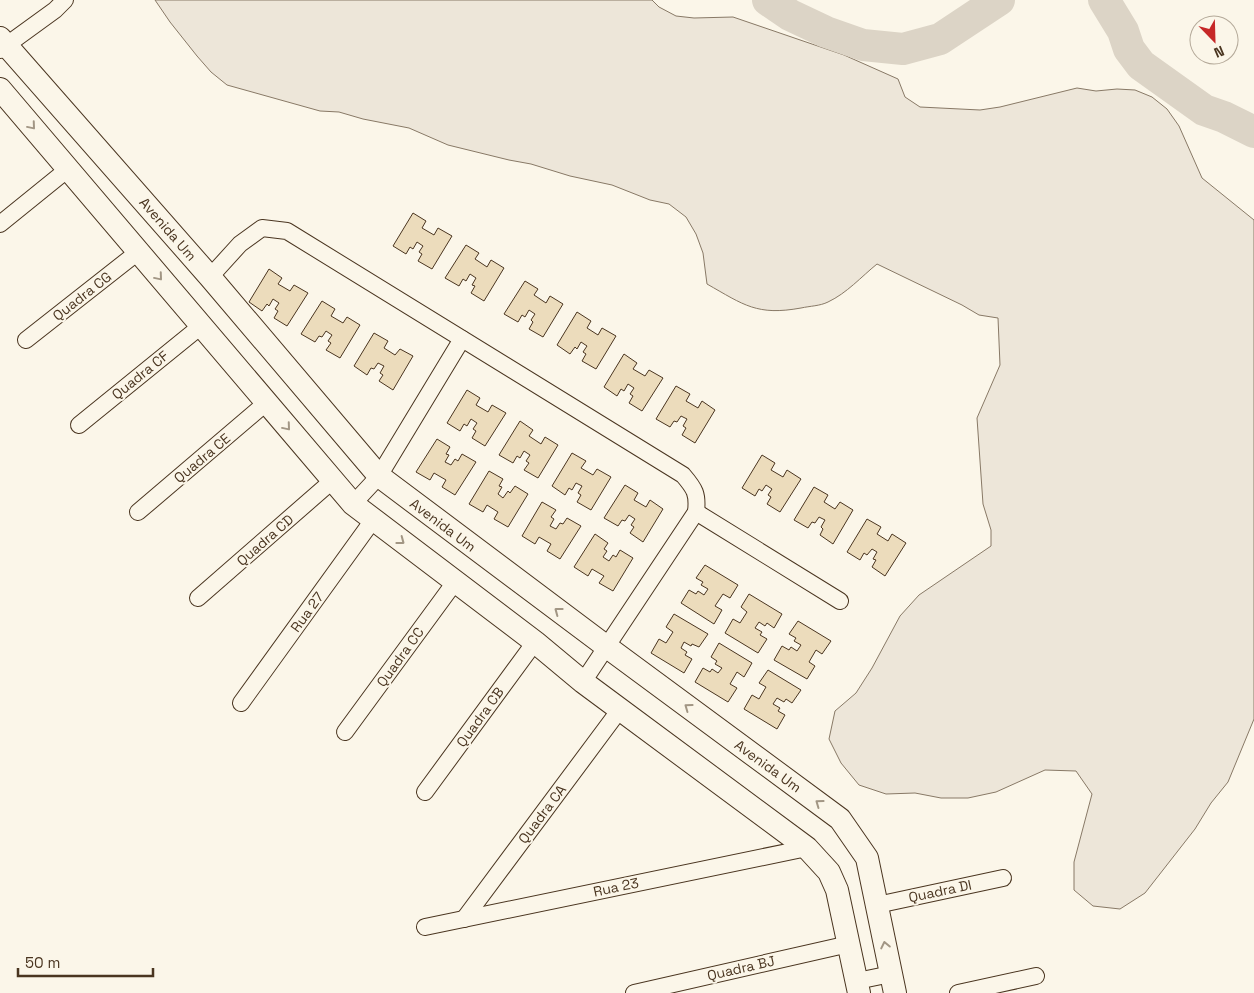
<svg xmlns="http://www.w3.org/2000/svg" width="1254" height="993" font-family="'Space Grotesk',sans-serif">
	<rect width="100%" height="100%" fill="#fbf6e9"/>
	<path fill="#ede6d9" stroke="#887966" d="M 155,0 L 652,0 L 659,7 L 676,16 L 694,18 L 733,17 L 844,55 L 898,79 L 905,97 L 920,107 L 980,110 L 1000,107 L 1077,88 L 1096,91 L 1117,89 L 1135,90 L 1152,97 L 1167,109 L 1179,126 L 1202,178 L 1254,220 L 1254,719 L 1228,782 L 1211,803 L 1195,829 L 1145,893 L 1120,909 L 1093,906 L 1074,890 L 1074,862 L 1092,794 L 1076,771 L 1045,770 L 996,792 L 968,798 L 941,798 L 915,793 L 886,794 L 859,785 L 841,763 L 829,739 L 835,711 L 856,693 L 872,668 L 900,616 L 919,595 L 991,546 L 991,530 L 983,504 L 977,418 L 1000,365 L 998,318 L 979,315 L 962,305 L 877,264 C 861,277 847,293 828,302 C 820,306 810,306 801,308 C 757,316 744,305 707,284 L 703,253 L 696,234 L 686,217 L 669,204 L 650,200 L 612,185 L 570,176 L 531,164 L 509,160 L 448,145 L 409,128 L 363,119 L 339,112 L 320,111 L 227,85 L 211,72 L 197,56 L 170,22 Z"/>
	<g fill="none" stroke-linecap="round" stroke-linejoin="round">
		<g stroke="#dcd4c6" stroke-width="32">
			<polyline points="768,0 790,15 826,32 863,45 903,49 940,39 999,0"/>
			<polyline points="1104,0 1123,31 1129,49 1141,65 1204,110 1224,117 1254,132"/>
		</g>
	</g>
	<g fill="#ecdcbc" stroke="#4a3520">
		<polygon points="413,213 426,221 422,228 434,235 438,228 452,236 432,269 418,261 422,254 419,252 423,246 417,242 413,249 410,247 406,254 393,246"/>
		<polygon points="466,245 479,253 475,259 487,267 491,260 504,268 484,301 471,293 475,286 472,285 476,278 470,274 466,281 463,279 459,286 445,278"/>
		<polygon points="269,269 282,278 278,284 290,291 294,285 308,293 287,326 274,318 278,311 275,309 279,303 273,299 269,306 267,304 262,311 249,302"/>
		<polygon points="525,281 538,289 534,295 546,303 550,296 563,304 543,337 529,329 533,322 531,320 535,314 529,310 525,317 522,315 518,322 504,314"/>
		<polygon points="322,301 335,309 331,316 343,323 347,317 360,325 340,358 326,350 331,343 328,341 332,335 326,331 322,337 319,336 315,342 301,334"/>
		<polygon points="577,312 591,321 587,328 598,335 602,328 616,336 596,369 582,361 586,354 583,352 587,346 581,342 577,349 575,347 570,354 557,345"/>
		<polygon points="374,333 388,341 384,348 395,355 400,349 413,356 393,390 379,381 383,375 380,373 384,366 378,363 374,369 371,368 367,375 354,366"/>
		<polygon points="624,354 637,363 633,369 645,376 649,370 663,378 642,411 629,403 633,396 630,394 634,388 628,384 624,391 621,389 617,396 604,387"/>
		<polygon points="676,386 690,394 686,401 698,408 702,401 715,410 695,443 682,435 686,428 683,426 687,419 681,416 677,422 674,421 670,427 656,419"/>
		<polygon points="467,390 480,398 476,405 488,412 492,405 506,413 485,446 472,438 476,431 473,429 477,423 471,419 467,426 464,424 460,431 447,423"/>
		<polygon points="520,421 533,430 529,436 541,444 545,437 558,445 538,478 524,470 529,463 526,461 530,455 524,451 520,458 517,456 513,463 499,455"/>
		<polygon points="437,439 450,447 446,454 449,455 445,462 451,465 455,459 458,461 462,454 476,462 455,495 442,487 446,480 434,473 430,480 416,472"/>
		<polygon points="572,453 586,461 581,468 593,475 597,469 611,477 591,510 577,502 581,495 578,493 582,486 576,483 572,490 569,488 565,495 552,486"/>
		<polygon points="762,455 775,463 771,470 783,477 787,470 801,479 780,512 767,504 771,497 768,495 772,489 766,485 762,491 759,489 755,496 742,488"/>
		<polygon points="489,471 503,479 499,486 502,487 498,494 503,498 508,491 510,493 515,486 528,494 508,527 494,519 498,512 487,505 483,512 469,504"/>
		<polygon points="625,485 638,493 634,500 646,507 650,500 663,509 643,542 630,533 634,527 631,525 635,519 629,515 625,521 622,520 618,526 604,518"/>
		<polygon points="814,487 828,495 824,502 835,509 840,502 853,510 833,544 820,535 823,529 821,527 825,520 819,517 815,523 812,522 808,528 794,520"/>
		<polygon points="542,502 556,510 551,517 554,519 550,526 556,529 560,523 563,524 567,518 581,526 560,559 547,551 551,544 539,537 535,544 522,536"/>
		<polygon points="867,519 881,527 877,534 888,541 892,534 906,543 885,576 872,567 876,560 873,559 877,552 872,549 867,555 864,553 860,560 847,552"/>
		<polygon points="595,534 608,543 604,549 607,551 603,557 609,561 613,555 616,557 620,550 633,558 613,591 599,583 604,576 592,569 588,576 574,567"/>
		<polygon points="705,565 738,585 730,598 723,594 715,606 722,610 714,624 681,603 689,590 696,594 698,591 704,595 708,589 701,585 703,582 696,578"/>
		<polygon points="749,594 782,614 774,628 767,623 765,626 759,622 755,628 762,632 760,635 767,639 758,653 725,633 733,619 740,623 747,612 741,607"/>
		<polygon points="674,614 708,634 699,647 692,644 691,646 684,642 681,648 687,652 685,655 692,659 684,673 651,653 659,639 666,643 673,632 666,627"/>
		<polygon points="798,621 831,641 822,654 816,650 809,662 815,666 807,679 774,660 782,646 789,650 791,647 797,651 801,645 794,641 796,638 789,634"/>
		<polygon points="719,643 752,663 744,677 737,672 730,684 737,688 728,702 695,682 703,668 710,672 712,669 718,673 722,668 715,664 717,661 711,657"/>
		<polygon points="768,670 801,690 792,703 786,699 784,702 777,698 773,704 780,708 778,711 785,715 777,729 744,709 752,695 759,699 766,687 759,683"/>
	</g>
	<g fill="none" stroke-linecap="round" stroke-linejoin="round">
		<g stroke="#4a3520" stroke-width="18">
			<g id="street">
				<polyline points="0,50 55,10 65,0"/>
				<polyline points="0,224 68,169"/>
				<path d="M 210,277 L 240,244 L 262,228 L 287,231 L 683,475 C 695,489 698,494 696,512 L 583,682"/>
				<polyline points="26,340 138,252"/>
				<polyline points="79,425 201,326"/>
				<polyline points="353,504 379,476 462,339"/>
				<polyline points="138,512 266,403"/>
				<polyline points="696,512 840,601"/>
				<polyline points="198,598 332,481"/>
				<polyline points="241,703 373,520"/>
				<polyline points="345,732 455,582"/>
				<polyline points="425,792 535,642"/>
				<polyline points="877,905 1003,878"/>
				<polyline points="464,919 621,708"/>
				<polyline points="425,927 807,848"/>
				<polyline points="857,981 891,974"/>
				<polyline points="634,993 849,944"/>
				<polyline points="958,993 1036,976"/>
			</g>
		</g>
		<g stroke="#4a3520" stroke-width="24">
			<g id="secondary">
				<polyline points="0,38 210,277 379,476 607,647 840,819 867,858 895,993"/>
				<polyline points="0,89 353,504 535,642 583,682 807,848 829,872 837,890 859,993"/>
			</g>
		</g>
		<use href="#street" stroke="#fbf6e9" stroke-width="16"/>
		<use href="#secondary" stroke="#fbf6e9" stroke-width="22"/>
	</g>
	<defs><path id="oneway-chevron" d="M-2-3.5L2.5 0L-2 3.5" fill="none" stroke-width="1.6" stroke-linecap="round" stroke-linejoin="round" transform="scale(1.25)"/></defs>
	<g stroke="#a29684">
		<use href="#oneway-chevron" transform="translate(32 126) rotate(50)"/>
		<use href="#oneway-chevron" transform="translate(159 277) rotate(50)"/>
		<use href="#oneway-chevron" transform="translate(287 427) rotate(50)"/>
		<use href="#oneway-chevron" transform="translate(401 541) rotate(37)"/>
		<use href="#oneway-chevron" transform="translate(558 611) rotate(-143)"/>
		<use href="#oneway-chevron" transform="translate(688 707) rotate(-144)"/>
		<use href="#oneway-chevron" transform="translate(819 803) rotate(-144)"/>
		<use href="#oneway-chevron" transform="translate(885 945) rotate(-102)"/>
	</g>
	<g text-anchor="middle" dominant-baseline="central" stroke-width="4" stroke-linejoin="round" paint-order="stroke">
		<g font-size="14" fill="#4a3520" stroke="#fbf6e9">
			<text transform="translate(168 229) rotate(49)">Avenida Um</text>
			<text transform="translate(82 296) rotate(-38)">Quadra CG</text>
			<text transform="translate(140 375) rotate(-39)">Quadra CF</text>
			<text transform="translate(202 458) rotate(-40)">Quadra CE</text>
			<text transform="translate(443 525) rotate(37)">Avenida Um</text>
			<text transform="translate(265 540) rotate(-41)">Quadra CD</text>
			<text transform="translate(307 612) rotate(-54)">Rua 27</text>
			<text transform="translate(400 657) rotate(-54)">Quadra CC</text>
			<text transform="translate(480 717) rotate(-54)">Quadra CB</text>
			<text transform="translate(768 766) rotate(36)">Avenida Um</text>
			<text transform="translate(542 814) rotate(-53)">Quadra CA</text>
			<text transform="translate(616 887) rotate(-12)">Rua 23</text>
			<text transform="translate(940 891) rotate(-12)">Quadra DI</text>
			<text transform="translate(741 968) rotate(-13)">Quadra BJ</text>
		</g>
	</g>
	<g transform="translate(1214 40) rotate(157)"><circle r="24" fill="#fbf6e9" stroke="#b4a999"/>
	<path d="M0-4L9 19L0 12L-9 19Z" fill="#c62828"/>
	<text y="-8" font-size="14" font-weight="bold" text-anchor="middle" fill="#4a3520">N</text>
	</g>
	<path d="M18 968v8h135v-8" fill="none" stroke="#4a3520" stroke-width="2.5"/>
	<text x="25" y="968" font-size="15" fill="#4a3520" stroke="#fbf6e9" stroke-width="4" paint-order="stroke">50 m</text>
</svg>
